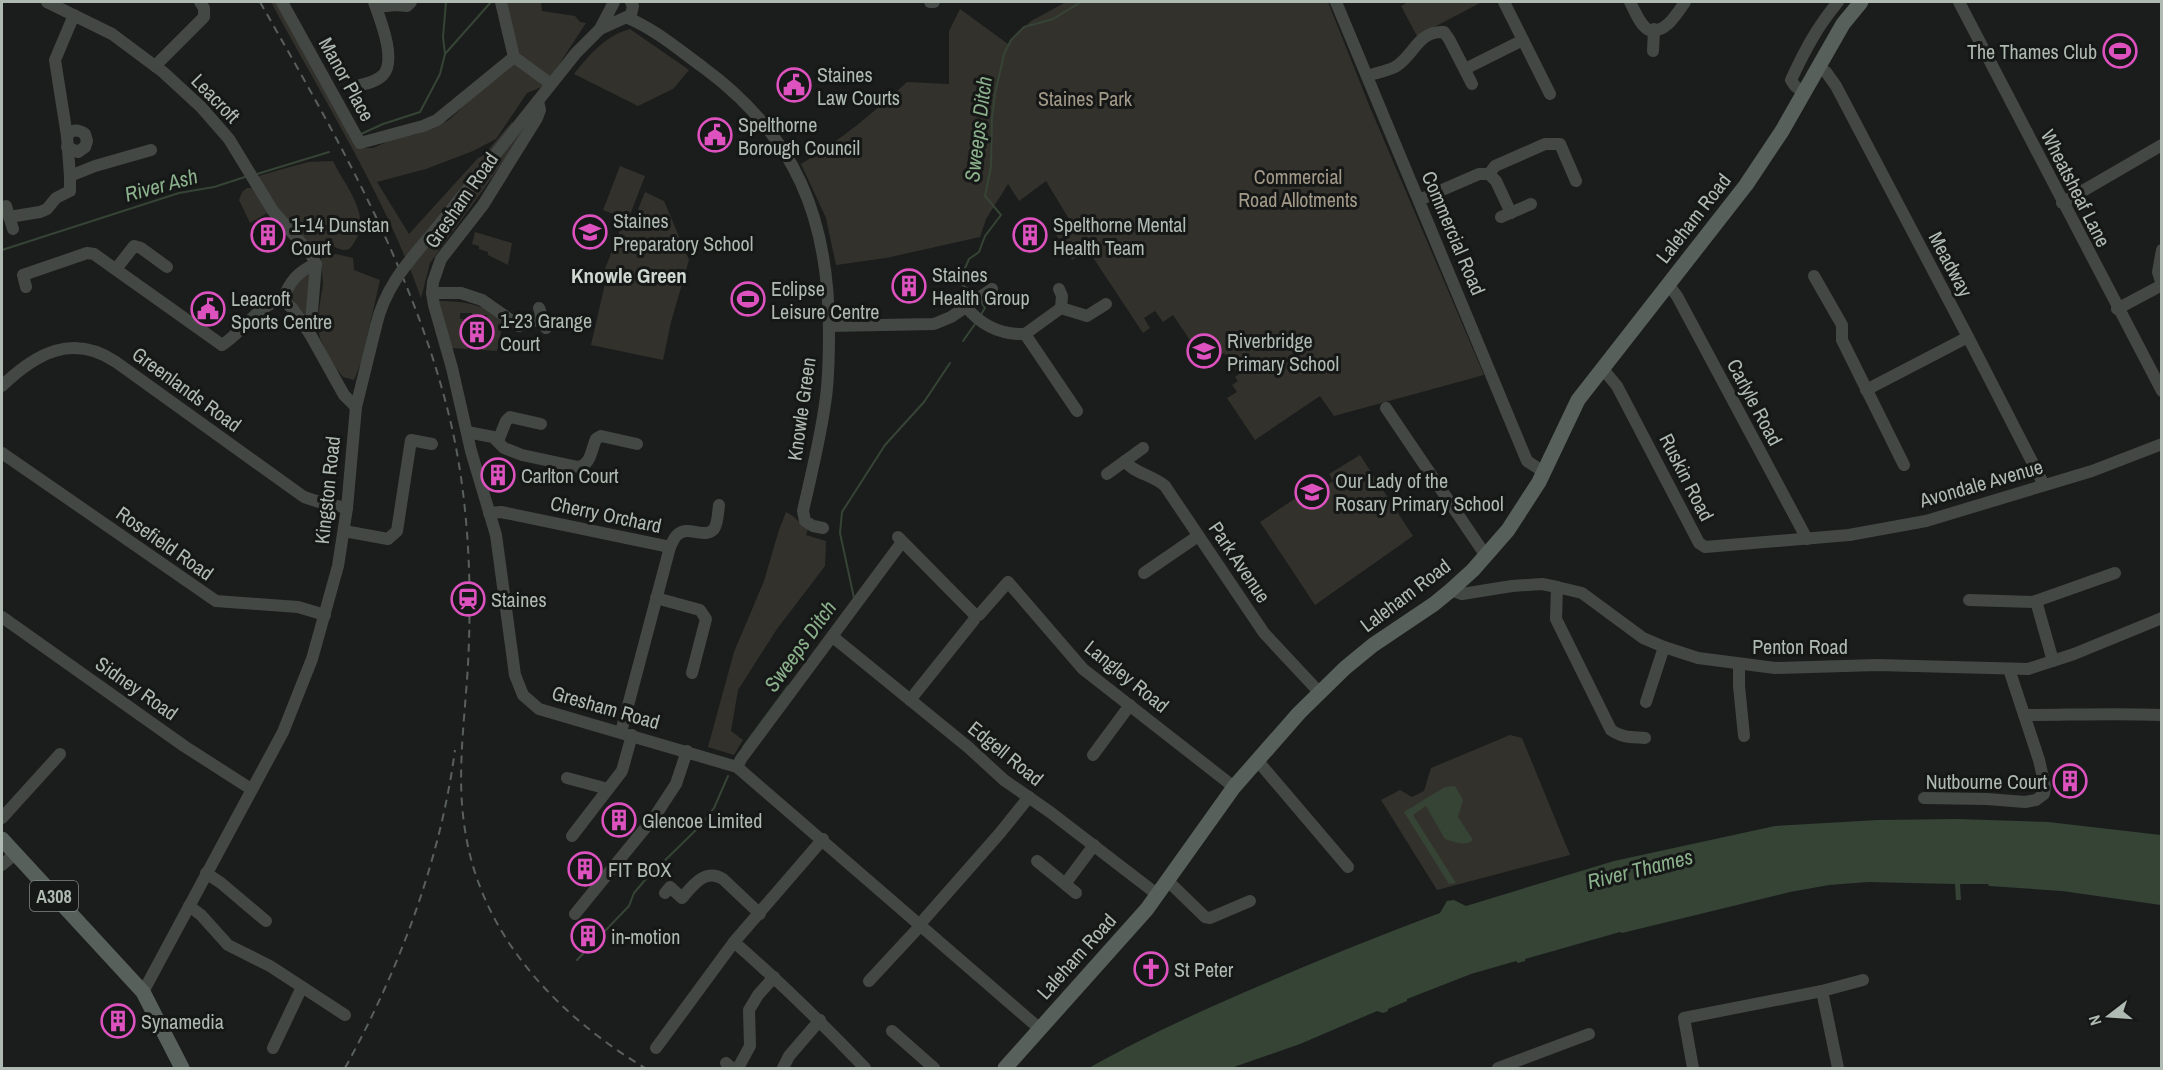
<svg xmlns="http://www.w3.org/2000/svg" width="2163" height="1070" font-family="'Archivo Narrow',sans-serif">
	<rect width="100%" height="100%" fill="#1b1d1c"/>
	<g fill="#33312b">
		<path d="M 271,2 L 277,2 L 362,148 L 373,148 L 391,140 L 417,134 L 449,120 L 478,92 L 515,60 L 544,86 L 527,93 L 496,139 L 473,151 L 426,169 L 377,182 L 409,234 L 478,158 L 484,155 L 512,122 L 525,132 L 430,263 L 421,298 C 384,194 323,99 271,2 Z"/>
		<polygon points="506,2 541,3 542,11 575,16 580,22 586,23 550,78 520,55 512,42"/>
		<path d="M 1066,2 L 1328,2 L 1369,105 L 1484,375 L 1334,416 L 1320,396 L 1255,440 L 1227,398 L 1237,392 L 1232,385 L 1238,381 L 1235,377 L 1239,374 L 1224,353 L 1220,355 L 1218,352 L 1208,359 L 1199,347 L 1196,349 L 1173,315 L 1163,322 L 1155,311 L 1144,318 L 1150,328 L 1143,333 L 1088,250 L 1072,260 L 1053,230 L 1069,219 L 1046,181 L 1019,201 L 1008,184 L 986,219 L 980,237 L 886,258 L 836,265 L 826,218 L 801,164 C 840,141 874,112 907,82 L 949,84 L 949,31 L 960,9 L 1008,44 L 1031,21 Z"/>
		<polygon points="1408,2 1480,2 1480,3 1417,36 1401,6"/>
		<path d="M 630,29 L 689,70 L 673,89 L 638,106 L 574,74 C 590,54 605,36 630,29 Z"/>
		<path d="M 333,161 C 344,185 372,214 355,241 C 353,245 350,250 345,250 C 339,250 333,245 327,245 C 323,245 317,247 313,248 C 292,227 272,203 258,176 L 308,162 Z"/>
		<polygon points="620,166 645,176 628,220 603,210"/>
		<polygon points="247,188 252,188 269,212 250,223 239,200 242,192"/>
		<polygon points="645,192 664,201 689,260 671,322 663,360 591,345 607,275 603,274 622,225 633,222"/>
		<polygon points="475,232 512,243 508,265 488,255 488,252 479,249 479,246 472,244"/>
		<polygon points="336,254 353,258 354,270 380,280 362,360 354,380 343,377 331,362 320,338 317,322 323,284 321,257"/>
		<polygon points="312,269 306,321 291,297 292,286"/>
		<path d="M 439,301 C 462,301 489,304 503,323 L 497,351 L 482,350 L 482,343 L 489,343 L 487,315 L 472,315 L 472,313 L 460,313 L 460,319 L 463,319 L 463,325 L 466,325 L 466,333 L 468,333 L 468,349 L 451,348 Z"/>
		<polygon points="1360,455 1413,536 1315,605 1260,522 1309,489 1313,495 1333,481 1329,474"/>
		<path d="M 786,512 C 796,516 799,524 808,529 L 806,535 L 826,541 L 825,566 L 777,629 L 738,690 L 731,731 L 743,740 L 734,755 L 708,747 L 734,652 L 764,581 L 779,530 Z"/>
		<polygon points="1510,735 1522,738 1570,855 1437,890 1381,800 1400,790 1412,797 1424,791 1431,768"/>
	</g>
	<g fill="#364436">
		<path d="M 1455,786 L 1463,800 L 1458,817 L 1473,840 C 1464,847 1455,842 1445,839 L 1426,806 L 1413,815 L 1456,883 L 1449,884 L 1404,812 L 1445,787 Z"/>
		<path d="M 1957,819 L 2048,822 L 2161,835 L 2161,905 L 2062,891 L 1989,886 L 1988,884 L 1960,884 L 1961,900 L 1956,900 L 1955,884 L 1868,882 L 1829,885 L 1790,892 L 1622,933 L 1620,932 L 1525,959 L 1525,961 L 1518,963 L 1516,961 L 1471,974 L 1407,999 L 1407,1001 L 1388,1009 L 1388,1011 L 1383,1013 L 1377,1011 L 1300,1044 L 1231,1068 L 1089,1068 C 1138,1040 1196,1013 1252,989 C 1310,964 1377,936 1440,913 L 1447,901 L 1454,900 L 1466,906 L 1614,861 L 1775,826 L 1878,820 Z"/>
	</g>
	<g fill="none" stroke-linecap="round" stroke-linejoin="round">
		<g stroke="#364436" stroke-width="2">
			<polyline points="445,54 491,2"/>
			<polyline points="361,134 383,124 420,112 440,74 445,54 443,37 446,2"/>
			<polyline points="257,174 329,152"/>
			<polyline points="2,250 179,193 214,187 245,177"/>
			<polyline points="974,294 959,282 969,259 979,252 985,236 1001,215 985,196 991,167 992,118 995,94 1004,54 1011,40 1024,27 1053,19 1081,2"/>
			<polyline points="980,301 985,308 980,316"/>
			<polyline points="963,341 975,324"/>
			<polyline points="854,598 840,533 842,512 885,445 924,402 950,363"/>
			<polyline points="743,747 788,686"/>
			<polyline points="577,960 629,906 634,893 645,880 700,826 714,808 728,776"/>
		</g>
		<g stroke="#434845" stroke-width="12">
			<polyline points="47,2 112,34 163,72 201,107 229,139 273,211 310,253 316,264 310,334 344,395 356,407"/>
			<polyline points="282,2 360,143 423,126 437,120 514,57"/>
			<polyline points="501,2 514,57 551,84"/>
			<polyline points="930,2 934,2"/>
			<polyline points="1336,2 1527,461 1544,472"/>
			<polyline points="1504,2 1550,94"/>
			<path d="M 1630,2 C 1634,9 1640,26 1649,30 C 1665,35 1678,12 1685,2"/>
			<polyline points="1959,2 2162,391"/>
			<polyline points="376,7 396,5 407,6 411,2"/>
			<path d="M 628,18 C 656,30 679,50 704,68 C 796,136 829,219 829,331 C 829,355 829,380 825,404 C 820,440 811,475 803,511 L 805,521 L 813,526 L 823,528"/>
			<polyline points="600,29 614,2"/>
			<polyline points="1653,51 1654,29"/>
			<polyline points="155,66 204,17 204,8 200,2"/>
			<polyline points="1818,67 1826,72 1836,86 1968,337 2044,485"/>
			<polyline points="1465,69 1523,40"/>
			<path d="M 1367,76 C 1376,73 1387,71 1395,67 C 1414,56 1418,30 1444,32 L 1449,39 L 1472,84"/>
			<path d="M 356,86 C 365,84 376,82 383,75 C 397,60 380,19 374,2"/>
			<path d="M 1803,92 L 1795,86 L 1791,80 C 1805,50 1817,27 1838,2"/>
			<polyline points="538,101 540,110 537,118 483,205 441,259 433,282 432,293 434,305 452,368 471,451 496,535 515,675 523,695 539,709 737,767 1040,1029"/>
			<path d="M 67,136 C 71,129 78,129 85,134 L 87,141 L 85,147 L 78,152 L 67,147"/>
			<polyline points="1489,174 1496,181 1511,213"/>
			<polyline points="70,176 95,166 151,150"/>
			<polyline points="1419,200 1479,174 1489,174 1495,166 1545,144 1560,144 1576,181"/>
			<polyline points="2062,203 2162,145"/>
			<polyline points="6,206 13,229"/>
			<polyline points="9,217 40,212 47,209 56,198 70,191 70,176 67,136 55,60 74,15"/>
			<polyline points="1501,217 1531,204"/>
			<polyline points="435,230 576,53 600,29 631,15 633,6 631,2"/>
			<polyline points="2162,250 2158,272 2162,285"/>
			<polyline points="116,269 134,246 141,248 167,267"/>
			<polyline points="1814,276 1842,325 1842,340 1845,346 1904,465"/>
			<polyline points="1668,284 1677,296 1807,539"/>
			<path d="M 26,287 L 23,275 L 87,253 L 94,254 L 222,345 C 241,334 260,302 283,300"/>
			<polyline points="1059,289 1062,296 1061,308 1087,316 1106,304"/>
			<polyline points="432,293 461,293 482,300 519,326 542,318"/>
			<path d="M 966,307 C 981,325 1001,335 1025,334 L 1061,308"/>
			<polyline points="539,308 546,328"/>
			<polyline points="2117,309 2162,285"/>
			<polyline points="829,326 934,324 951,317 992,289"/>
			<path d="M 310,334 L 292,308 L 283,300 C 289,282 298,271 316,264"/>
			<polyline points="1025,334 1077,411"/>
			<polyline points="1602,368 1617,386 1699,543 1705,547 1849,535 1926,521 2092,471 2162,444"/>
			<path d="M 2,386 C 36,353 73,333 116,362 L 304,497 L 319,502 L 347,508"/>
			<polyline points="1866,390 1968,337"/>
			<polyline points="1386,408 1486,556"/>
			<path d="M 467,432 L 493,437 L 504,448 L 522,455 L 578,467 C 591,465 591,450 596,439 L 601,436 L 637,444"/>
			<polyline points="498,441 506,421 510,417 541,424"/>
			<polyline points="2,453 216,601 298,607 325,615"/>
			<path d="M 1125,461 C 1133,473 1153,475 1165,486 L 1264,633 L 1320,693"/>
			<polyline points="1107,474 1143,448"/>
			<polyline points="489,513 501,512 670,547 621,732"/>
			<polyline points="344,531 388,539 397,531 411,440 432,444"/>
			<polyline points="898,537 975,615"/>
			<path d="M 670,547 C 672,543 674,538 677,535 C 688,524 705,540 714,529 C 718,523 718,512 719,505"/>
			<polyline points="1144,573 1198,536"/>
			<path d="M 1557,587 L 1556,619 L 1611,730 C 1622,738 1632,737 1645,738"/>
			<polyline points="1451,590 1462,594 1512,586 1542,584 1557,587 1582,593 1643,638 1664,647 1698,658 1775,668 1877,665 2028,669 2074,654 2162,618"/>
			<polyline points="656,598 700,610 706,619 692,673"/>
			<polyline points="1969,600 2033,602 2115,573"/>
			<polyline points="2036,601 2053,661"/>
			<polyline points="2,617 184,746 251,789"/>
			<polyline points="833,637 968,747 1004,780 1050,812 1158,895"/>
			<polyline points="1739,664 1739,686 1744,736"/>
			<polyline points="910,700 974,620 975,615 979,615 1008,582 1083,669 1234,787"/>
			<polyline points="1646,702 1664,647"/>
			<path d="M 2024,715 C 2070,715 2115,713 2162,715"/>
			<polyline points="1093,755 1130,705"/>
			<polyline points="1257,760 1348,867"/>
			<polyline points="737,767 741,759 902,542"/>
			<polyline points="567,778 608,789"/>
			<polyline points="1924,798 1987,799 2025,802 2036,800 2044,794 2045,786 2039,760 2009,669"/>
			<polyline points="2,818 60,754"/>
			<polyline points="572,836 622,771 632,735"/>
			<polyline points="1037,861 1076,893"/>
			<polyline points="2,865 15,854"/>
			<polyline points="206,873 221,883 266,921"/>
			<polyline points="1168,881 1205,917 1210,918 1250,901"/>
			<polyline points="1065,884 1094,845"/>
			<path d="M 665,893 L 670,887 L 682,898 C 693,885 705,868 723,879 L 760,914"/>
			<polyline points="189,906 201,915 228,945 270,966 345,1015"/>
			<polyline points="575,914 655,816 676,784 687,751"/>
			<polyline points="920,924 1000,833 1029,797"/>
			<path d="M 734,942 C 780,982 823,1024 865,1068"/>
			<polyline points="869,981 921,925"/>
			<polyline points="1822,991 1863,980"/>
			<polyline points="143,992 283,732 312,659 338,566 347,508 356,407 376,326"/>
			<polyline points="892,1031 934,1068"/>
			<polyline points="273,1048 302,987"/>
			<polyline points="656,1048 734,942 823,839"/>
			<polyline points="726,1063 732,1068"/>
			<polyline points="738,1068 750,1046 749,1010 758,995 774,977"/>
			<polyline points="783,1068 789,1056 820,1020"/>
			<polyline points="1498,1068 1589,1034"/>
			<polyline points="1693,1068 1684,1018 1822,991 1838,1068"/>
		</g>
		<g stroke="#58605b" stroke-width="15">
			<polyline points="2,839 143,992 182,1068"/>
			<polyline points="1005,1068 1147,909 1234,787 1299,713 1345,668 1373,645 1434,604 1451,590 1473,570 1508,530 1539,482 1578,400 1746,185 1782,131 1843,24 1861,2"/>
		</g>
		<g stroke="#59605b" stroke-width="2" stroke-dasharray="8 6" stroke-linecap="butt">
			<path d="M 260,2 C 337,137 417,275 452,428 C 469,505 472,586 468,664 C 465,719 456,775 465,830 C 481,936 557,1015 645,1068"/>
			<path d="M 345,1068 C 399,970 440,862 455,750"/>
		</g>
		<path stroke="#434845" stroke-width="12" d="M 376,326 C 385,286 409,261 435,230"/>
	</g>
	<defs>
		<g id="stadium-ring" transform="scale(1.725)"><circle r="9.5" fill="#161817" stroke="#dd52bf" stroke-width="1.5"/><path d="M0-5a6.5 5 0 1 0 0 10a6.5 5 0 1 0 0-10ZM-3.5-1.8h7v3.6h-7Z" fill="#dd52bf"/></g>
		<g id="civic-ring" transform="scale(1.725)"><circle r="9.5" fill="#161817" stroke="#dd52bf" stroke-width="1.5"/><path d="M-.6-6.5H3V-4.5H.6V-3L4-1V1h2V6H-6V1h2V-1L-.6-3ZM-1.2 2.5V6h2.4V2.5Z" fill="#dd52bf"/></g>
		<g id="school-ring" transform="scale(1.725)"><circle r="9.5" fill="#161817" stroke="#dd52bf" stroke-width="1.5"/><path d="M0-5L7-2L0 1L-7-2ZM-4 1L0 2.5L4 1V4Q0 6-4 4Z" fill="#dd52bf"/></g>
		<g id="building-ring" transform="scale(1.725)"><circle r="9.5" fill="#161817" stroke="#dd52bf" stroke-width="1.5"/><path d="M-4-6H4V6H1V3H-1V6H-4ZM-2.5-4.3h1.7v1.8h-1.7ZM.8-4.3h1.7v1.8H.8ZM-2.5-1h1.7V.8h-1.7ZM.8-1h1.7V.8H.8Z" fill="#dd52bf"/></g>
		<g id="station-ring" transform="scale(1.725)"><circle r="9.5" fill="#161817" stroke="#dd52bf" stroke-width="1.5"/><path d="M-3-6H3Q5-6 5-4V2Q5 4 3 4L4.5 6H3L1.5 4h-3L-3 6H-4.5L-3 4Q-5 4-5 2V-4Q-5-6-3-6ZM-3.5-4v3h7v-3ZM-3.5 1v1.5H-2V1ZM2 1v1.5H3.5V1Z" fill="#dd52bf"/></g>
		<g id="church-ring" transform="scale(1.725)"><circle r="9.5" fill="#161817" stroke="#dd52bf" stroke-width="1.5"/><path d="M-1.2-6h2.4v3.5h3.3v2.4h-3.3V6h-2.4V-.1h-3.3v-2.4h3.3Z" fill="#dd52bf"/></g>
	</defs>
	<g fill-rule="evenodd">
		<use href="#stadium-ring" x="2120" y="51"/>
		<use href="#civic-ring" x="794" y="85"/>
		<use href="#civic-ring" x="715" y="135"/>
		<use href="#school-ring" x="590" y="232"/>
		<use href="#building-ring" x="268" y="235"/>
		<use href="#building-ring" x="1030" y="235"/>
		<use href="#building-ring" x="909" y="286"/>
		<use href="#stadium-ring" x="748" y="299"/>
		<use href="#civic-ring" x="208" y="309"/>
		<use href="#building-ring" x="477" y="332"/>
		<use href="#school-ring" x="1204" y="351"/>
		<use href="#building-ring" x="498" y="475"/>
		<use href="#school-ring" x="1312" y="492"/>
		<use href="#station-ring" x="468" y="599"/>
		<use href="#building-ring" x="2070" y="781"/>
		<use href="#building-ring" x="619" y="820"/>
		<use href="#building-ring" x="585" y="869"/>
		<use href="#building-ring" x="588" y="936"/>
		<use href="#church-ring" x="1151" y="969"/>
		<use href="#building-ring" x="118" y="1021"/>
	</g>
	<g text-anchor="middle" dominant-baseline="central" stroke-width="6" stroke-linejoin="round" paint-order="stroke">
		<rect fill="#161817" stroke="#818984" stroke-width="1.5" x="30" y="881" width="48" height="30" rx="4.5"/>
		<g font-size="18" font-weight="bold" fill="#afbab2">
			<text x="54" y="896">A308</text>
		</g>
		<g font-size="20" fill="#afbab2" stroke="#161817" text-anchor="start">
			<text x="2097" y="51" text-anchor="end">The Thames Club</text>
			<text x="817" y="74">Staines<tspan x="817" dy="23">Law Courts</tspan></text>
			<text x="738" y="124">Spelthorne<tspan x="738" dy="23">Borough Council</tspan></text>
			<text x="613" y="220">Staines<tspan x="613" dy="23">Preparatory School</tspan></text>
			<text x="291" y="224">1-14 Dunstan<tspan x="291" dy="23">Court</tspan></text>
			<text x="1053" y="224">Spelthorne Mental<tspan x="1053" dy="23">Health Team</tspan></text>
			<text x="932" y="274">Staines<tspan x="932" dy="23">Health Group</tspan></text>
			<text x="771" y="288">Eclipse<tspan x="771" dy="23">Leisure Centre</tspan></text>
			<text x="231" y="298">Leacroft<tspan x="231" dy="23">Sports Centre</tspan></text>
			<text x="500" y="320">1-23 Grange<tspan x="500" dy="23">Court</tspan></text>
			<text x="1227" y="340">Riverbridge<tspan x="1227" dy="23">Primary School</tspan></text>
			<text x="521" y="475">Carlton Court</text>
			<text x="1335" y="480">Our Lady of the<tspan x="1335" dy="23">Rosary Primary School</tspan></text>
			<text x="491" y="599">Staines</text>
			<text x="2047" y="781" text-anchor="end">Nutbourne Court</text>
			<text x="642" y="820">Glencoe Limited</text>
			<text x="608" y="869">FIT BOX</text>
			<text x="611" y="936">in-motion</text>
			<text x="1174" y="969">St Peter</text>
			<text x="141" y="1021">Synamedia</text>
		</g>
		<g font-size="20" fill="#afbab2" stroke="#161817">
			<text transform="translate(347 79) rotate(61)">Manor Place</text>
			<text transform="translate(216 98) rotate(46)">Leacroft</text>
			<text transform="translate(2076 188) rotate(63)">Wheatsheaf Lane</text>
			<text transform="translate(461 200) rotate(-55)">Gresham Road</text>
			<text transform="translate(1693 218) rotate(-52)">Laleham Road</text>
			<text transform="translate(1454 233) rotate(67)">Commercial Road</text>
			<text transform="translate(1951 264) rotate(62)">Meadway</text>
			<text transform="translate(187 389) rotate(36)">Greenlands Road</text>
			<text transform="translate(1755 402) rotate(62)">Carlyle Road</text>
			<text transform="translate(801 409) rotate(-82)">Knowle Green</text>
			<text transform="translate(1687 477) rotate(63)">Ruskin Road</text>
			<text transform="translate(1981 483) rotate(-16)">Avondale Avenue</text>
			<text transform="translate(327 490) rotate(-84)">Kingston Road</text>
			<text transform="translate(606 514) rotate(12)">Cherry Orchard</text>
			<text transform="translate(165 543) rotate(35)">Rosefield Road</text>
			<text transform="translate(1240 562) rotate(56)">Park Avenue</text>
			<text transform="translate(1405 595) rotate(-37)">Laleham Road</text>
			<text x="1800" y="646">Penton Road</text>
			<text transform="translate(1127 676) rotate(39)">Langley Road</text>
			<text transform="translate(137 688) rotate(35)">Sidney Road</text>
			<text transform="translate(606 707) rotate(16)">Gresham Road</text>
			<text transform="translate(1006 753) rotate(39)">Edgell Road</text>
			<text transform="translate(1076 956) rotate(-48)">Laleham Road</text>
		</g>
		<g font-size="20" fill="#a39988" stroke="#161817">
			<text x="1085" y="98">Staines Park</text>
			<text x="1298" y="176">Commercial<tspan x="1298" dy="23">Road Allotments</tspan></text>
		</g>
		<g font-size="21" font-style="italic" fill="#8bb18c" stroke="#161817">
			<text transform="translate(978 129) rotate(-83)">Sweeps Ditch</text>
			<text transform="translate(161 185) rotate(-15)">River Ash</text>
			<text transform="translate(800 646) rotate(-54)">Sweeps Ditch</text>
			<text transform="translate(1640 869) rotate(-14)">River Thames</text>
		</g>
		<g font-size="21" font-weight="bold" fill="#cfd7d1" stroke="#161817">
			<text x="629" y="275">Knowle Green</text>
		</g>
	</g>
	<rect width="2163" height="1070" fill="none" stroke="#afbab2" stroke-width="6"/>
	<g transform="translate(2109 1016) rotate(253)" stroke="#161817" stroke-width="4.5" paint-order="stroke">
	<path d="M0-4.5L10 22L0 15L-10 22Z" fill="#afbab2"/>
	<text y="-9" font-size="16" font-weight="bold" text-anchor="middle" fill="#afbab2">N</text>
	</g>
</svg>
